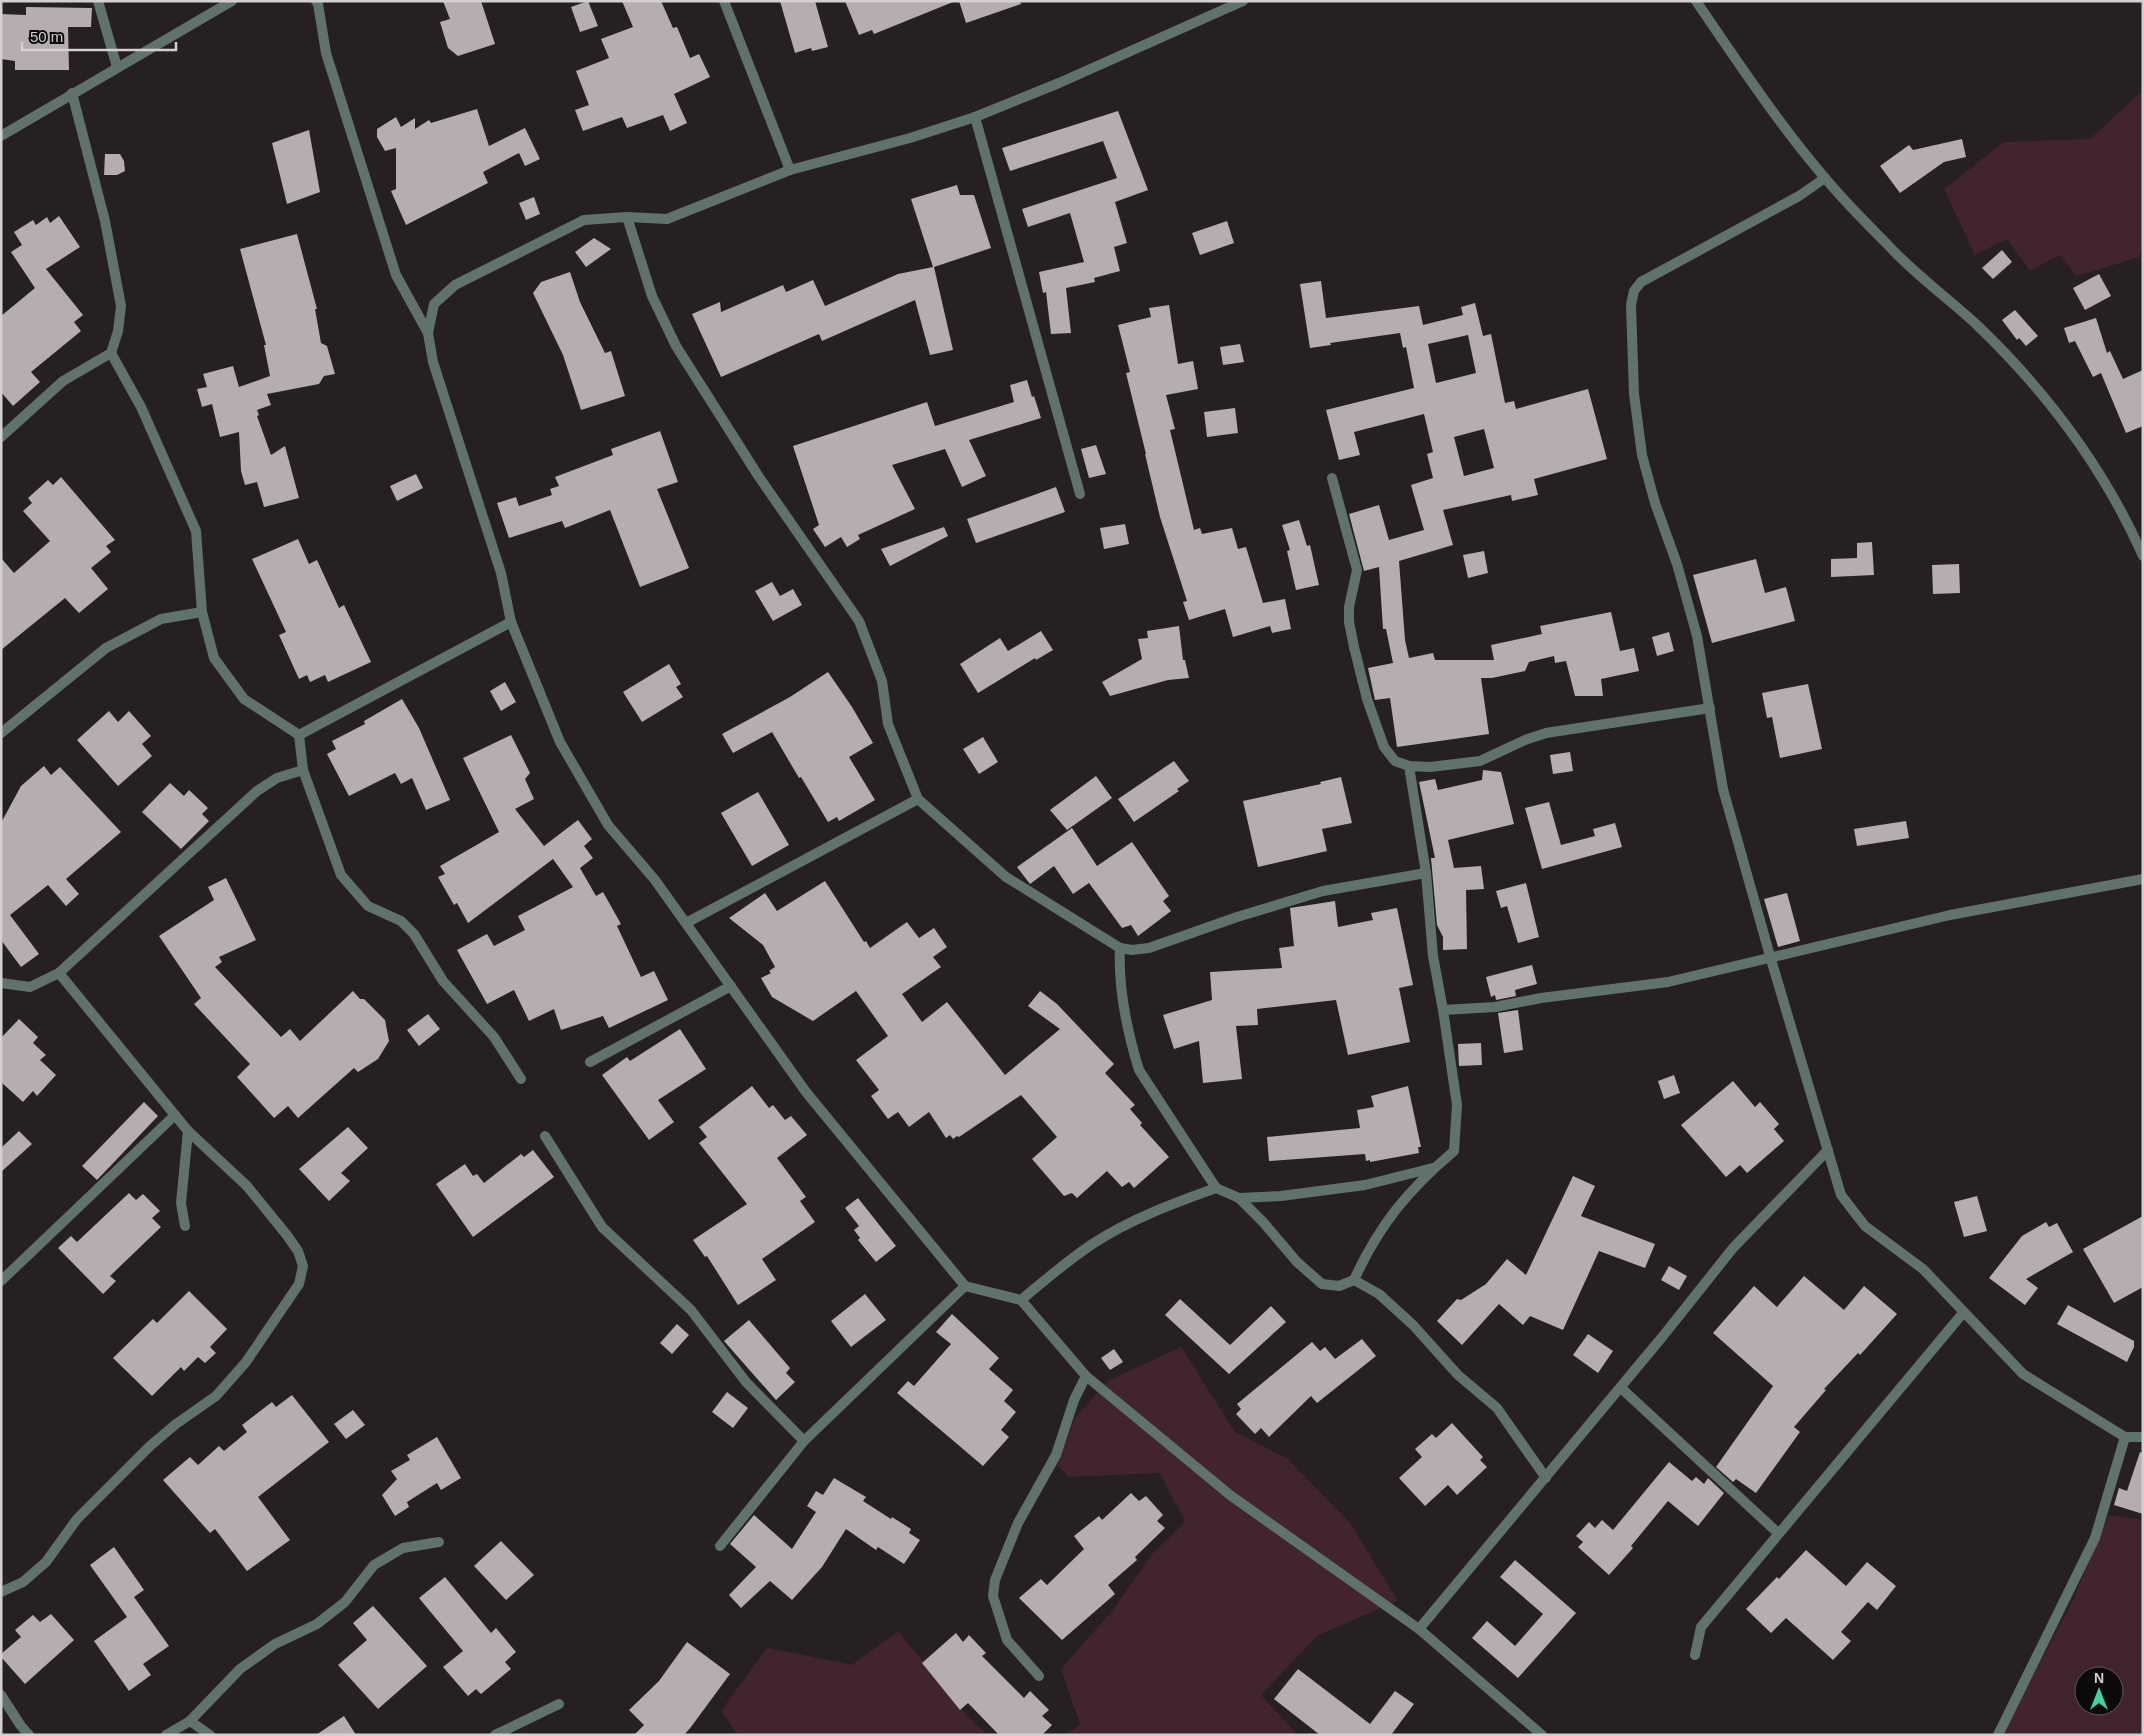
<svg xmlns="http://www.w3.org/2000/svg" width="2144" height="1736" font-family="Helvetica,sans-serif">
	<rect width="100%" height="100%" fill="#262022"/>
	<g fill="#41242d" fill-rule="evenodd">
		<polygon points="2143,90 2143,248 2139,257 2077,276 2059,255 2030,271 2007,239 1975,255 1944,189 2004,142 2090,139"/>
		<polygon points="1181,1347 1235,1432 1288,1459 1350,1523 1398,1601 1318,1635 1261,1695 1298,1735 1067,1735 1080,1724 1061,1669 1113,1610 1152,1554 1185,1522 1160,1473 1069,1477 1057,1465 1075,1418 1108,1381"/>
		<path d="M 2109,1515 L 2143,1520 L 2143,1735 L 2004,1735 L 2007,1724 L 2072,1602 ZM 2084,1676 L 2114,1676 L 2114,1706 L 2084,1706 Z"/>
		<polygon points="898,1631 969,1718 988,1735 738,1735 721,1711 767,1648 852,1665"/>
	</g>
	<g fill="#b6adaf" fill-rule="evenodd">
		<polygon points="443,1 481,1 495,44 458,56 448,48 440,22 450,19"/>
		<polygon points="588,1 598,26 580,32 571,7"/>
		<polygon points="622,1 661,1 673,28 677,27 690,58 699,54 710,77 674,94 687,123 670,131 663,115 627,128 622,117 583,131 575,110 589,105 576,71 609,58 601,39 633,27"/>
		<polygon points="780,1 815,1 828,47 812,51 811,48 795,53"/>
		<polygon points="845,1 953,1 953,2 874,34 872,30 859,35"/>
		<polygon points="959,1 1020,1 1021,4 966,23"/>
		<polygon points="26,7 92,8 91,27 68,27 69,70 15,70 15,61 1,59 1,14 26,15"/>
		<polygon points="477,109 489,146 525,128 540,159 525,166 519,153 483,172 488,183 406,225 391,191 396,189 396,148 385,151 377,137 377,129 396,117 401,127 415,118 415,129 429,120 431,123"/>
		<polygon points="1118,111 1148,190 1115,202 1127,243 1114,247 1120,271 1094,278 1095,282 1066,288 1071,333 1051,334 1046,292 1043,293 1039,272 1084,262 1070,213 1028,227 1022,209 1117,178 1103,141 1010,171 1002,148"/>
		<polygon points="309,130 320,192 287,204 272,143"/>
		<polygon points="1962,139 1966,157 1944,162 1900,193 1880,166 1909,145 1913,150"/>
		<polygon points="105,154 120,154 124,161 125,171 117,175 104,175"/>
		<polygon points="957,185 960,195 974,195 991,248 934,267 953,350 930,355 915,300 822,341 819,334 721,377 692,314 720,302 721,312 783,285 786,292 813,280 825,306 898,274 933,267 911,199"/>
		<polygon points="534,197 540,214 526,220 519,203"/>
		<polygon points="59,216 80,247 46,269 83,315 74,322 81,331 31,372 40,382 13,406 1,392 1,316 35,288 11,252 22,245 14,232 33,220 36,225 47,217 50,223"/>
		<polygon points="1227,221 1234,243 1200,255 1192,233"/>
		<polygon points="297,234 317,309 315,309 321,343 327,346 335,374 324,376 319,384 267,394 271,405 257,410 259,415 257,416 271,455 285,446 299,498 264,507 257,482 245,485 241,471 239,432 220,437 212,404 202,407 197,389 207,387 203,374 233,366 239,387 270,376 264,345 266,345 240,249"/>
		<polygon points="594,238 611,249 586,267 575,252"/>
		<polygon points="2002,250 2012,262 1993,279 1982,268"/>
		<polygon points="570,272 580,302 605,353 611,351 625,396 581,410 563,355 533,293 541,282"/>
		<polygon points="2099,274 2111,296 2085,310 2073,288"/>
		<path d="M 1321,281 L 1326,318 L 1419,306 L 1423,325 L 1463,315 L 1461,307 L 1475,303 L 1483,336 L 1491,334 L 1505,403 L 1514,401 L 1516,409 L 1588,389 L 1607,459 L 1534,479 L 1538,495 L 1512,501 L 1511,495 L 1443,510 L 1453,545 L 1399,561 L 1405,640 L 1409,658 L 1433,653 L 1435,660 L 1494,660 L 1491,645 L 1542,634 L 1540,626 L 1611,612 L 1620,651 L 1634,648 L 1639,671 L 1601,679 L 1603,696 L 1575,696 L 1566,661 L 1555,663 L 1554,656 L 1529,662 L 1525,671 L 1492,678 L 1481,678 L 1489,734 L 1397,747 L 1390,698 L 1375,700 L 1368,668 L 1393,663 L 1386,629 L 1383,629 L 1379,567 L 1364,571 L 1349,514 L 1379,505 L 1389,540 L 1424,530 L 1411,485 L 1433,478 L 1427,454 L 1433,452 L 1424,414 L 1354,432 L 1360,455 L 1339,460 L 1326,410 L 1414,388 L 1406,347 L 1403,348 L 1400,333 L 1330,343 L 1331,345 L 1310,348 L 1300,284 ZM 1468,335 L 1476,373 L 1436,383 L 1428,344 ZM 1484,429 L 1494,468 L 1464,476 L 1454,437 Z"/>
		<polygon points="1169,305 1178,364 1193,361 1198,389 1166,395 1175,429 1170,430 1194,530 1200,528 1202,534 1232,528 1238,549 1246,547 1263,603 1285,599 1291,629 1272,633 1270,626 1233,637 1225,609 1189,620 1183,602 1187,601 1160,517 1145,454 1146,454 1126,373 1130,372 1118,325 1151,317 1149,308"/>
		<polygon points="2015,310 2038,336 2026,346 2019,338 2017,340 2002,320"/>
		<polygon points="2096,318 2107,353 2110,351 2123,379 2143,370 2143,426 2126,433 2101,373 2093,377 2075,341 2069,343 2064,328"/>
		<polygon points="1240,344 1244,362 1223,365 1220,347"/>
		<polygon points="1027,380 1032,397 1034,396 1041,418 969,440 986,476 962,487 945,449 892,465 915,509 858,535 860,539 847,547 841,537 825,547 813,529 819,525 793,446 927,402 935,426 1014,402 1010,385"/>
		<polygon points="1235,408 1238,433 1207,437 1204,412"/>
		<polygon points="660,431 678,482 657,489 689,568 640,587 610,510 565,528 562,521 509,538 497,503 516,497 519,506 552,495 550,489 559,486 555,477 613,455 611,449"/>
		<polygon points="1096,445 1106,474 1089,478 1081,449"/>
		<polygon points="416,474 423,488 397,501 390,486"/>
		<polygon points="61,477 115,540 106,546 111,552 91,568 108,589 79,613 65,598 1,650 1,558 14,573 50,541 23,511 32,503 28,498 48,480 53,485"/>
		<polygon points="1056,487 1065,512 976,543 967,519"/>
		<polygon points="1299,520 1307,546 1310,545 1319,585 1296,590 1287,551 1290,550 1282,525"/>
		<polygon points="1125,524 1129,544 1104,549 1100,528"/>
		<polygon points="944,527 948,536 890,566 881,549"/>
		<polygon points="298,539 309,564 317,560 339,608 344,605 371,662 328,682 325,675 310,682 307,675 299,679 279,635 286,632 252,559"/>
		<polygon points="1872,542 1874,575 1831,577 1831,559 1857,558 1857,543"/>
		<polygon points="1484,551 1488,573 1468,578 1463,555"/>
		<polygon points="1756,559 1765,593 1786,587 1795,621 1712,643 1693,575"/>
		<polygon points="1959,564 1960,593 1933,594 1932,565"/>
		<polygon points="772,582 780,596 793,589 802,605 773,621 755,591"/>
		<polygon points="1179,626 1183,660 1185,660 1189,678 1168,680 1110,696 1102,682 1142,659 1138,639 1148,638 1147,631"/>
		<polygon points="1041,631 1053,650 1036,660 1035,658 978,693 960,664 1000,638 1008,651"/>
		<polygon points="1669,632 1674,651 1657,656 1652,637"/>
		<polygon points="669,664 681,684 676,687 683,697 642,722 623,692"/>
		<polygon points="828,672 852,707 873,743 849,757 875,800 839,821 837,817 828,822 801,777 799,778 772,732 733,753 722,734 790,697"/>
		<polygon points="505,682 516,702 501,711 490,691"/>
		<polygon points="1808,684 1822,749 1780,758 1772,717 1767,718 1762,693"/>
		<polygon points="402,699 419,728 450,800 426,810 412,778 401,784 395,773 349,796 327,754 336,749 332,741 365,724 364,721"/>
		<polygon points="109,711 118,722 129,711 151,736 142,744 152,756 118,786 77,740"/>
		<polygon points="511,735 530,773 525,779 534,799 515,809 544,846 578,820 592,839 584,846 593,858 580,868 596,896 603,892 621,924 617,926 641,977 654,971 668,1000 609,1028 603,1016 561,1030 554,1009 529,1021 514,990 487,1004 457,950 487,934 494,946 525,930 518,916 573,887 553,859 468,923 457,903 454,905 438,877 445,874 440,866 499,832 463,758"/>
		<polygon points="983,737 998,762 979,774 963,749"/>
		<polygon points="1570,752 1573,771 1553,774 1550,755"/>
		<polygon points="1174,761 1189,781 1177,789 1179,791 1134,822 1118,799"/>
		<polygon points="44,766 51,775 60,767 121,832 66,879 79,894 66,906 48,885 10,915 39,954 21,967 1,940 1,823 21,786"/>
		<polygon points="1483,770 1501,772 1514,824 1448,840 1454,868 1481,866 1484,889 1466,890 1467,949 1443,950 1443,937 1437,925 1431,858 1435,858 1419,782 1435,779 1438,790 1482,780"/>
		<polygon points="1096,776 1112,798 1067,830 1050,810"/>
		<polygon points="1341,777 1352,823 1322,829 1327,851 1258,867 1243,801 1321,784 1320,782"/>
		<polygon points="170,783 184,796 189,790 208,808 202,814 209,821 181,849 142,812"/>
		<polygon points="758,792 789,845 752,866 721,813"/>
		<polygon points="1549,802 1561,845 1595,836 1593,829 1615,823 1622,847 1542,869 1525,808"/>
		<polygon points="1906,821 1909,838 1857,846 1854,829"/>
		<polygon points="1072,828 1097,866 1132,842 1169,896 1163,901 1171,911 1138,936 1131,925 1122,928 1089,883 1073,894 1054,866 1030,884 1017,867"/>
		<polygon points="226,878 256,940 219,957 222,962 215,967 281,1037 290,1029 300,1041 353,991 360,999 364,999 385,1020 389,1041 378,1059 358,1072 354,1068 298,1118 288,1106 274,1118 237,1077 250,1064 194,1004 201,998 159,936 214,900 208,887"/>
		<polygon points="825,881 864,942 866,941 870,948 907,922 919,938 934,928 947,947 933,957 941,967 902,994 922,1022 947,1002 1005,1075 1060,1029 1028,1006 1040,991 1057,1004 1114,1064 1105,1073 1135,1105 1130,1109 1142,1123 1140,1125 1169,1157 1134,1188 1129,1182 1122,1187 1107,1171 1077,1198 1072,1193 1064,1196 1032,1159 1057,1137 1021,1095 959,1137 957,1136 953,1139 950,1135 946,1138 929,1112 909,1127 898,1112 888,1119 871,1096 879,1090 856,1060 888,1036 856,991 813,1021 772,997 761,978 771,973 769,971 775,967 763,945 729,918 765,893 777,911"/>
		<polygon points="1526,883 1539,937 1518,943 1507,906 1501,908 1496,891"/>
		<polygon points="1787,893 1800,941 1778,947 1764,899"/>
		<polygon points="1335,901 1338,927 1373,920 1371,913 1397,908 1413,985 1399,988 1410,1042 1348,1055 1336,1000 1257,1009 1258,1025 1236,1026 1242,1079 1203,1083 1199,1041 1174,1049 1163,1015 1212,1000 1210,972 1282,968 1279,948 1294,946 1290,908"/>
		<polygon points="1532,965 1537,984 1515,990 1516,996 1496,1000 1495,995 1491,997 1486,977"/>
		<polygon points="1518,1010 1523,1050 1504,1053 1498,1013"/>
		<polygon points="428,1014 440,1029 419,1046 407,1030"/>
		<polygon points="19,1019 38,1037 33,1043 46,1055 40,1060 56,1075 37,1096 33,1091 23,1102 1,1082 1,1038"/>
		<polygon points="680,1029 706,1069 658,1100 674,1122 649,1140 602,1075 627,1057 630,1061"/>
		<polygon points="1481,1043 1482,1065 1459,1066 1458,1044"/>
		<polygon points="1674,1075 1680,1093 1664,1099 1658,1081"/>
		<polygon points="1733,1081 1755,1107 1760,1102 1779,1124 1774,1129 1784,1141 1747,1173 1740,1165 1726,1177 1681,1125"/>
		<polygon points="752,1086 769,1108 773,1105 785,1120 791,1116 807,1135 777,1158 806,1197 800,1201 815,1222 762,1259 776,1280 738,1305 707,1256 705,1257 693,1240 747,1204 699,1143 707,1137 699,1127"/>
		<polygon points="1408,1086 1421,1147 1418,1147 1419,1153 1370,1162 1370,1160 1366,1161 1365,1154 1269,1161 1267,1137 1360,1128 1357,1110 1374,1107 1371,1096"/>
		<polygon points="144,1102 158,1116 97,1180 82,1166"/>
		<polygon points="348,1127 368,1148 341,1173 350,1181 329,1201 299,1169"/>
		<polygon points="19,1131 32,1144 1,1172 1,1148"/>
		<polygon points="533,1150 554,1177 473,1237 436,1184 465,1164 473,1176 477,1174 484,1183 521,1154 524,1157"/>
		<polygon points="1573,1176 1595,1186 1581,1216 1655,1244 1645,1268 1599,1251 1563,1330 1530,1316 1523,1325 1499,1304 1462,1345 1437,1321 1457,1299 1461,1300 1486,1284 1507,1259 1526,1275"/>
		<polygon points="129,1193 136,1200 143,1194 160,1211 152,1218 161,1227 110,1276 116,1281 103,1294 58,1248 71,1236 77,1242"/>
		<polygon points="1977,1196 1987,1231 1964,1237 1954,1202"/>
		<polygon points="858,1198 896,1246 876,1262 858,1240 860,1238 854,1230 859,1226 845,1208"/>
		<polygon points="2143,1216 2143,1287 2114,1303 2083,1249"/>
		<polygon points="2046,1222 2049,1227 2057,1223 2073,1252 2026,1279 2038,1288 2025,1305 1989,1278 2022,1236"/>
		<polygon points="1669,1266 1687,1276 1679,1290 1661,1280"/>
		<polygon points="1804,1276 1844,1310 1864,1286 1897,1314 1860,1355 1858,1353 1824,1389 1826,1390 1794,1427 1800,1432 1756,1493 1736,1479 1733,1482 1716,1467 1773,1386 1713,1333 1754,1286 1777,1307"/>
		<polygon points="189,1291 227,1329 210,1347 216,1353 205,1363 198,1357 184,1371 181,1367 152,1396 113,1358 153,1319 157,1323"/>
		<polygon points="865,1294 886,1320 851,1347 831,1321"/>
		<polygon points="1180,1299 1230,1345 1271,1306 1286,1322 1229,1374 1165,1315"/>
		<polygon points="2068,1305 2134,1341 2134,1347 2127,1362 2057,1324"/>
		<polygon points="952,1314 999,1358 989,1369 1013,1390 1004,1401 1016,1412 1001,1430 1009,1437 983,1466 897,1393 908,1381 914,1386 951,1344 936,1332"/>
		<polygon points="749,1320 790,1368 786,1373 795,1382 776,1400 724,1341"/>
		<polygon points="677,1324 689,1335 672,1354 660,1343"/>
		<polygon points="1588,1334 1613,1351 1598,1373 1573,1355"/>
		<polygon points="1362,1339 1376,1356 1317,1403 1311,1396 1269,1437 1261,1428 1255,1434 1236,1414 1241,1409 1237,1404 1312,1342 1320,1351 1325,1347 1335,1359"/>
		<polygon points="1114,1349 1123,1362 1110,1370 1101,1358"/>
		<polygon points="727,1392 748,1408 733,1428 712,1412"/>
		<polygon points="292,1395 329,1442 258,1497 290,1540 247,1571 215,1529 210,1533 163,1480 190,1457 198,1465 219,1446 224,1451 247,1432 242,1425 272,1402 276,1407"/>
		<polygon points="353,1410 365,1425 346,1439 334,1424"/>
		<polygon points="1452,1423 1483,1457 1480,1460 1487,1467 1457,1495 1448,1485 1425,1506 1399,1478 1422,1457 1415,1449 1432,1434 1436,1438"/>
		<polygon points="437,1437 461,1478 441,1490 437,1483 407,1502 409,1507 395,1516 382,1495 397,1479 391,1471 410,1460 407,1455"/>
		<polygon points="2140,1452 2143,1453 2143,1514 2114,1505 2119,1488 2127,1491"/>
		<polygon points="1669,1462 1692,1481 1696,1477 1704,1484 1708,1478 1724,1493 1698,1526 1668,1501 1631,1546 1633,1548 1609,1575 1578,1547 1583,1542 1576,1536 1589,1522 1595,1528 1602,1520 1613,1530"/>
		<polygon points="834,1478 866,1497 863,1501 891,1519 892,1517 911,1529 909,1533 920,1540 904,1564 878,1547 876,1550 846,1529 822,1567 792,1600 770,1581 741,1608 729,1595 756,1567 730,1544 754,1515 792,1549 816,1512 807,1506 816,1491 823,1495"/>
		<polygon points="1131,1493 1139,1501 1146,1496 1163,1515 1157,1521 1165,1528 1135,1557 1137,1560 1108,1585 1115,1594 1062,1640 1019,1598 1041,1579 1047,1585 1084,1549 1074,1536 1099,1516 1102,1520"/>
		<polygon points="501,1541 534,1575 506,1600 474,1566"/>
		<polygon points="114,1547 144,1590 134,1597 169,1646 143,1664 151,1675 129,1691 94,1641 127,1617 90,1565"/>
		<polygon points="1806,1550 1846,1586 1867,1562 1896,1586 1877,1610 1868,1602 1841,1632 1851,1641 1833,1660 1786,1618 1771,1633 1746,1609 1777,1577 1779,1579"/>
		<polygon points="1515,1560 1576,1613 1518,1678 1472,1638 1487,1621 1515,1646 1543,1614 1500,1577"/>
		<polygon points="445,1577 491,1633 496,1628 516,1652 505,1662 511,1669 481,1694 476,1689 468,1696 443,1667 463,1651 419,1598"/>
		<polygon points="373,1606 427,1666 378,1709 338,1665 367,1640 353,1623"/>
		<polygon points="51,1614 74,1640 25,1684 1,1657 1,1654 21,1637 15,1630 33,1615 40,1622"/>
		<polygon points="956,1633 963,1642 969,1635 986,1653 982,1656 1024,1698 1030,1691 1049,1710 1042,1716 1052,1725 1042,1735 999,1735 968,1703 960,1710 922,1663"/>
		<polygon points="687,1642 730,1674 691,1727 684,1735 634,1735 644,1725 629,1710 659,1681"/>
		<polygon points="1298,1669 1370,1724 1395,1691 1414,1704 1391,1735 1320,1735 1274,1699"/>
		<polygon points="344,1716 356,1735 316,1735"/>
	</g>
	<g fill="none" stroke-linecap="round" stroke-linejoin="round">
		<polyline stroke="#60736b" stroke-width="10" points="185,1226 181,1203 188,1131"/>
		<g stroke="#60736b" stroke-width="10">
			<polyline points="98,1 117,67"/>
			<polyline points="316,1 318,4 326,53 396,275 428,333"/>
			<polyline points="724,1 790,170"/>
			<polyline points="975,117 1080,494"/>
			<polyline points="1,136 232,1"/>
			<polyline points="1825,178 1799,196 1641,282 1634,291 1631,305 1634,394 1642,455 1655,503 1677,564 1697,636 1723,789 1770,956 1841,1195 1865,1226 1923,1269 2023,1374 2125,1437 2143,1437"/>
			<polyline points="627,217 652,296 676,346 759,477 859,621 882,681 888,724 918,799 1006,877 1120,948 1132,950 1149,948 1237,917 1323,891 1426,873"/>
			<polyline points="111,353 141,407 196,531 202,612 214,658 244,699 299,735"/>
			<polyline points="1,437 63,381 111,353 118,331 121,306 105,221 72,93"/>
			<polyline points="1332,478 1357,570 1349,607 1349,622 1354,647 1367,699 1384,747 1395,761 1409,766 1430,767 1480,761 1525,740 1546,733 1710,708"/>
			<polyline points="1,733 106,648 161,619 202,612"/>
			<polyline points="299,735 303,770 341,875 368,906 401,921 414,934 443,981 494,1037 521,1079"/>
			<polyline points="299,735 511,622"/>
			<polyline points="1409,766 1426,873 1433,956 1443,1010 1495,1007 1541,998 1668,982 1950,915 2143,879"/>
			<polyline points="686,923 918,799"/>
			<path d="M 1120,948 C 1118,989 1127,1031 1139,1070 L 1216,1188"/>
			<polyline points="59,973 257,791 277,778 303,770"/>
			<polyline points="1,983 30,987 59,973 188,1131 247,1186 286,1234 298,1251 303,1266 299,1284 246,1362 216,1396 176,1424 150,1446 77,1519 46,1562 23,1582 1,1592"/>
			<polyline points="590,1062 731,986"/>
			<polyline points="545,1136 602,1227 691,1310 746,1382 804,1441"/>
			<polyline points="1239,1198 1281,1196 1365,1185 1433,1168"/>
			<polyline points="1354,1280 1379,1294 1413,1325 1458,1375 1497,1408 1546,1478"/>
			<polyline points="1,1281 175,1115"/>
			<polyline points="965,1286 1021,1300 1086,1376 1230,1495 1419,1629 1542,1735"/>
			<path d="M 1021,1300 C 1045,1280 1068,1260 1094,1243 C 1131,1219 1174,1203 1216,1188 L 1239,1198 L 1263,1222 L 1297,1262 L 1322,1284 L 1339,1286 L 1354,1280 C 1379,1225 1408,1190 1454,1151 L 1457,1105 L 1443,1010"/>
			<polyline points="1621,1388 1778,1533"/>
			<polyline points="720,1546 804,1441 965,1286 806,1092 655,880 608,825 560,742 511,622 501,573 433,362 428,333 434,304 455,285 584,220 627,217 667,219 790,170 910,138 975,117 1059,83 1243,1"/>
			<polyline points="1419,1629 1663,1336 1733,1248 1828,1150"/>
			<polyline points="1695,1655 1701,1627 1963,1313"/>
			<polyline points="1039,1676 1007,1640 993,1596 995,1580 1018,1523 1056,1455 1074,1400 1086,1376"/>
			<polyline points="1,1695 21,1726 29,1735"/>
			<polyline points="190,1721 210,1735"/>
			<polyline points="166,1735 190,1721 240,1669 275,1644 317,1624 345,1602 374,1565 403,1548 439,1542"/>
			<polyline points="495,1735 559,1704"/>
			<polyline points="1998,1735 2095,1538 2125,1437"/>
		</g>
		<path stroke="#60736b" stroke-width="10" d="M 1696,1 C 1737,61 1778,123 1825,178 C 1844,201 1866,223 1887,244 C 1914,274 1947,297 1977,325 C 2046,391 2104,468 2143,556"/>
	</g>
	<rect width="2144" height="1736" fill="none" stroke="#d4d0d1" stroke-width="5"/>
	<g transform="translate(2099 1691)"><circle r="24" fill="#0d0a0b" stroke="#5d595a"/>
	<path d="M0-4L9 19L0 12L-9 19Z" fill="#3dd4a3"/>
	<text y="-8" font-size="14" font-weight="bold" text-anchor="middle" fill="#d4d0d1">N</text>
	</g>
	<path d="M22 42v8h154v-8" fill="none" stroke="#d4d0d1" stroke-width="2.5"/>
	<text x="30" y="42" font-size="15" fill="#d4d0d1" stroke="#0d0a0b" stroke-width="4" paint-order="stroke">50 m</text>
</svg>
